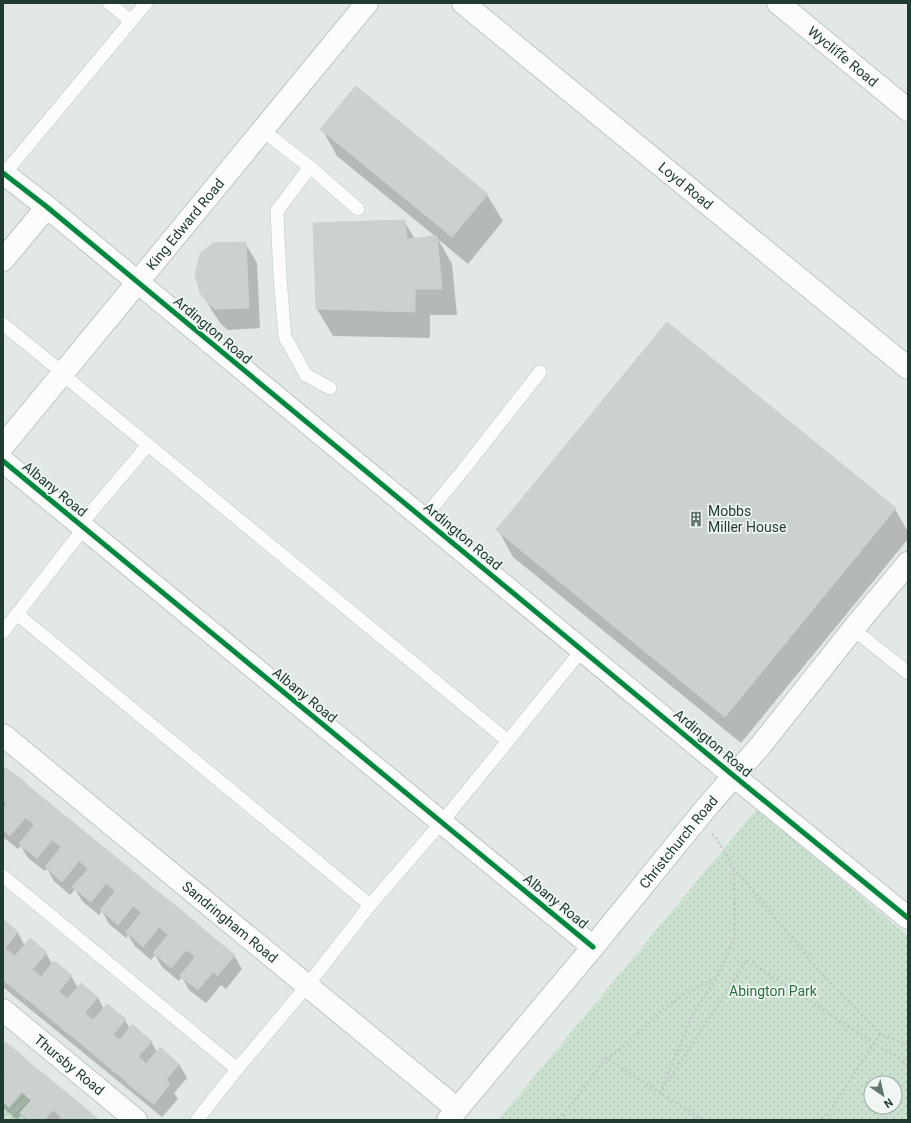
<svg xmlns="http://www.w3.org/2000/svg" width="911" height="1123" font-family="Roboto,sans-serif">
	<defs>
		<pattern id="park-dots" width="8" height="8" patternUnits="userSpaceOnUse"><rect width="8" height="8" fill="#cbe1d0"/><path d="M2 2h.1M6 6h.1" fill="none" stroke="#aec2b3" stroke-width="1.8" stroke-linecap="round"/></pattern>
		<pattern id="garden-furrows" width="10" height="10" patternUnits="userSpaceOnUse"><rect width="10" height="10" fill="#cbe1d0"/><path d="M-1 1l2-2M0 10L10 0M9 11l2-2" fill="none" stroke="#aec2b3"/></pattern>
	</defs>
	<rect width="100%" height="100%" fill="#e2e8e5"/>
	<path fill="url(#park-dots)" fill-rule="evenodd" d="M 757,809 L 908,936 L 908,1120 L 498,1120 ZM 871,1083 L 895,1083 L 895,1107 L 871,1107 Z"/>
	<polygon fill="url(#garden-furrows)" points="22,1092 31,1100 21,1113 28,1120 3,1120 3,1102 9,1107"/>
	<g fill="#0003">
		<polygon points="322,129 487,195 503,221 468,264 438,239 452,264 457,315 430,315 430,338 333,336 317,309 404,221 415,239 436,237 337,156"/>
		<polygon points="245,243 257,263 260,328 228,330 221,324 214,314 201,292"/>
		<polygon points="895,509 908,532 908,539 741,743 513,557 498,530"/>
		<polygon points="3,766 234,955 242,969 226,989 221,985 206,1003 189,990 182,977 179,981 162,967 155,955 151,960 135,946 128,935 126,938 109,924 102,911 99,915 82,901 75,889 70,895 54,881 47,869 45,871 28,858 21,846 18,849 3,837"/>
		<polygon points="3,921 18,933 25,946 46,953 52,964 71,976 78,988 81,984 98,998 104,1009 125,1020 130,1029 151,1041 157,1052 179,1064 187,1078 174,1093 178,1099 162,1117 3,987"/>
		<polygon points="3,1042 97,1119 97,1120 25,1120 22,1115 17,1120 3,1108"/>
	</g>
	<g fill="#cbd1ce" stroke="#cbd1ce">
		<polygon points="356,86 488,194 452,237 320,129"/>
		<polygon points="405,220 407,239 437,236 442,289 415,289 415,312 316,309 313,223"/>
		<polygon points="246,242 249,308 215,309 208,303 200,293 198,285 195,275 200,254 213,243"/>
		<polygon points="667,322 896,508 725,717 496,530"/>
		<polygon points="6,768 20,778 3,799 3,772"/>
		<polygon points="20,778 33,790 3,827 3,808 7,803 3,799"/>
		<polygon points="33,790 47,801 30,821 25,818 10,836 3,830 3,827"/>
		<polygon points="47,801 60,812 28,851 19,844 34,825 30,821"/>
		<polygon points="60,812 74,823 57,844 52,840 37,858 28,851"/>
		<polygon points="74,823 86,833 53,874 45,867 61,847 57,844"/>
		<polygon points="86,833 101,845 84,865 79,861 62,882 53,874"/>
		<polygon points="101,845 113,855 81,894 72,887 88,869 84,865"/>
		<polygon points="113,855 128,867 111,887 106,883 91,902 81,894"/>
		<polygon points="128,867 141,878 109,917 100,910 115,891 111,887"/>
		<polygon points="141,878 153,888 137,909 133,906 118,925 109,917"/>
		<polygon points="153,888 167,899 134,939 126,932 141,913 137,909"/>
		<polygon points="167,899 181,910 164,931 159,927 143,947 134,939"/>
		<polygon points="181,910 194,921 162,960 153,953 168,935 164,931"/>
		<polygon points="3,919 10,925 3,933"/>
		<polygon points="194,921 208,933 191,953 186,950 171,968 162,960"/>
		<polygon points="10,925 18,932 5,948 10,952 3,961 3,933"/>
		<polygon points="208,933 221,944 189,983 180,976 195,957 191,953"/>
		<polygon points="30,938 38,945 7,983 3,980 3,961 10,952 15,956"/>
		<polygon points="221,944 235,955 217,976 213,972 198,990 189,983"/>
		<polygon points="38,945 47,952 32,970 37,973 20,994 7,983"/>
		<polygon points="54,961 63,968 33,1004 20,994 37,973 41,977"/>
		<polygon points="63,968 72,975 59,992 63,995 46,1015 33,1004"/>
		<polygon points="81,983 89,990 59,1026 46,1015 63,995 67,999"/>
		<polygon points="89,990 98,997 85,1013 89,1017 73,1037 59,1026"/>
		<polygon points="107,1004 117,1012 86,1048 73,1037 89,1017 93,1020"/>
		<polygon points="117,1012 126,1019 113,1035 116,1037 99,1059 86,1048"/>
		<polygon points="132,1024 142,1033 112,1070 99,1059 116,1037 120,1040"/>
		<polygon points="142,1033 152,1041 138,1057 143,1061 126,1081 112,1070"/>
		<polygon points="5,1042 18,1052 3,1070 3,1044"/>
		<polygon points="160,1047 170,1056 139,1093 126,1082 143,1061 146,1064"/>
		<polygon points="18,1052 31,1064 3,1097 3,1080 6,1077 3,1075 3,1070"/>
		<polygon points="170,1056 179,1064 166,1080 170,1084 154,1104 139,1093"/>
		<polygon points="31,1064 44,1074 26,1096 22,1092 9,1107 3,1102 3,1097"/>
		<polygon points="44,1074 58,1086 28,1120 20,1113 31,1100 26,1096"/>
		<polygon points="58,1086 72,1097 58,1114 53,1110 44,1120 29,1120"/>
		<polygon points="72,1097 84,1107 73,1120 59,1120 61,1117 58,1114"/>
		<polygon points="84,1107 98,1119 97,1120 73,1120"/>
	</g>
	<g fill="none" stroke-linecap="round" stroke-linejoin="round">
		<g stroke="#bfc5c2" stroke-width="14">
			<g id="lane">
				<polyline points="109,3 131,21"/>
				<polyline points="262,130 310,167 358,209"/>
				<polyline points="310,167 277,211 280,278 285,337 306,375 330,388"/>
				<polyline points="4,174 146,3"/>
				<polyline points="3,324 63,373"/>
				<polyline points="62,374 508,741"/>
				<polyline points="423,519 464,469 540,372"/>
				<polyline points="80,525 148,445"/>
				<polyline points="17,614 84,528"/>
				<polyline points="853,629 908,673"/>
				<polyline points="3,632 17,614 370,905 442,822 582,650"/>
				<polyline points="3,876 237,1069 197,1120"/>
				<polyline points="237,1069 307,986 370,905"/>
			</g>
		</g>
		<g stroke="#bfc5c2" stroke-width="24">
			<g id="street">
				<path id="s1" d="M 463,3 L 908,368"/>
				<path id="s2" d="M 778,3 L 908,110"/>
				<polyline points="3,173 47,207 734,776 908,918"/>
				<polyline points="3,260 47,207"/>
				<path id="s3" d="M 3,446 L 367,3"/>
				<polyline points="3,461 593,947"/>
				<path id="s4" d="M 3,735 L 457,1109"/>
				<path id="s5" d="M 3,1010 L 136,1120"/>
				<path id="s6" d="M 448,1120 L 593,947 L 706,808 L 761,745 L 853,629 L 908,563"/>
			</g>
		</g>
		<g stroke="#bfc8c5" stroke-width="2.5" stroke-dasharray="2 3" stroke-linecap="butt">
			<polyline points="712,834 716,838 734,868 824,976 880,1034 908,1045"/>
			<polyline points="606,1058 619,1050 641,1031 663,1009 687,993 716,977"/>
			<polyline points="662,1088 693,1014 717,977 735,936 734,868"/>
			<polyline points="660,1094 747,960 874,1043 908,1064"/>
			<polyline points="560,1120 606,1058 702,1120"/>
			<polyline points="824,1120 880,1034"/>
		</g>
		<use href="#lane" stroke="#fbfcfb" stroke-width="13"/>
		<use href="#street" stroke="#fbfcfb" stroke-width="22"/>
		<g stroke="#f0f7f3" stroke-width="8">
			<g id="cycleway">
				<polyline points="3,173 47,207 734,776 908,918"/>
				<polyline points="3,461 593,947"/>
			</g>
		</g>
		<use href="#cycleway" stroke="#00873e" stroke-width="5"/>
	</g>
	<defs>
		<g id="building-bare" transform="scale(1.2)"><path d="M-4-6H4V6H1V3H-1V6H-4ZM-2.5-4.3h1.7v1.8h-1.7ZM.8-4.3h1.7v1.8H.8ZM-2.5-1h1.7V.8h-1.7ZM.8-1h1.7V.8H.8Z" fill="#647870" stroke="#f0f7f3" stroke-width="2.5" paint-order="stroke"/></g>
	</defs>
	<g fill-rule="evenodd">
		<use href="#building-bare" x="696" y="519"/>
	</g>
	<g text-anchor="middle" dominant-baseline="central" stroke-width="3.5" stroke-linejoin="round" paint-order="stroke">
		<g font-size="14" fill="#203b31" stroke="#f0f7f3">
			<text stroke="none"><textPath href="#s2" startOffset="84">Wycliffe Road</textPath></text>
			<text stroke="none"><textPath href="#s1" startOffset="288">Loyd Road</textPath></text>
			<text stroke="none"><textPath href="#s3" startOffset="287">King Edward Road</textPath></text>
			<text transform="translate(213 330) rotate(40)">Ardington Road</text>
			<text transform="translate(55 489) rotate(39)">Albany Road</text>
			<text transform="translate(463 536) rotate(40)">Ardington Road</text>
			<text transform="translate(305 695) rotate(39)">Albany Road</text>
			<text transform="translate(713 743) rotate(40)">Ardington Road</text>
			<text stroke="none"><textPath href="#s6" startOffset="361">Christchurch Road</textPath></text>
			<text transform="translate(556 901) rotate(39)">Albany Road</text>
			<text stroke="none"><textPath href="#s4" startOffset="294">Sandringham Road</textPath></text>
			<text stroke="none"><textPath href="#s5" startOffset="86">Thursby Road</textPath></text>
		</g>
		<g font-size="14" fill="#203b31" stroke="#f0f7f3" text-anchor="start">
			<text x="708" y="511">Mobbs<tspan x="708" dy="16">Miller House</tspan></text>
		</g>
		<g font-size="14" fill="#2a723e" stroke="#f0f7f3">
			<text x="773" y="991">Abington Park</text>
		</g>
	</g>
	<rect width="911" height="1123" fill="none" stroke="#203b31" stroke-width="8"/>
	<g transform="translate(883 1095) rotate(146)"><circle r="19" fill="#f0f7f3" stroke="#9daca5"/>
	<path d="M0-3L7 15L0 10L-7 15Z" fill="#647870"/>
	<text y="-6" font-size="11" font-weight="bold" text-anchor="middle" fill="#203b31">N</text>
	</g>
</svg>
